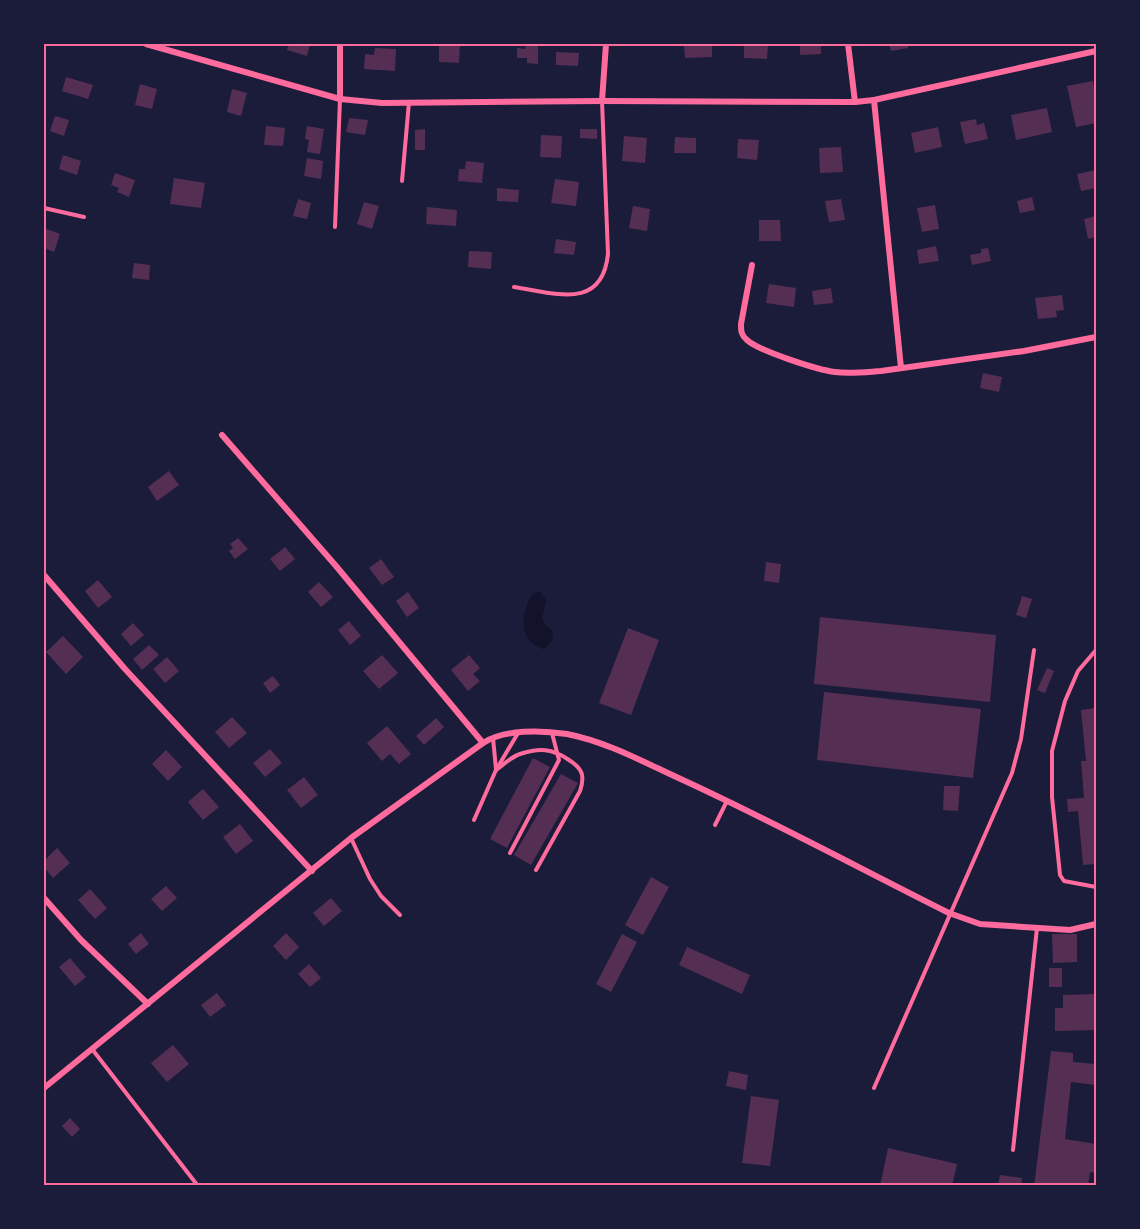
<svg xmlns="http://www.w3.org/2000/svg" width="1140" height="1229" font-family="Inter,sans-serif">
	<rect width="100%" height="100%" fill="#1b1b3a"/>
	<path fill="#12122b" d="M 540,592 L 546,600 L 542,619 L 547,627 L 552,630 C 555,639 550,644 543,649 C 517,641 521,612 533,593 Z"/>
	<g fill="#542f53">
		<polygon points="289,44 310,44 307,56 287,50"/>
		<polygon points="439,44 460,44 459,63 439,62"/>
		<polygon points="684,44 712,44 712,57 685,58"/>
		<polygon points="744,44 768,44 767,59 744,58"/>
		<polygon points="800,44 821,44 821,54 800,55"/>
		<polygon points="889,44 908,44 908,48 891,51"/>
		<polygon points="526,45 538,45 538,64 527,63 527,58 517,58 517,48 525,49"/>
		<polygon points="375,48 396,49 395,71 364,69 365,54 374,55"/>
		<polygon points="556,52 579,53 578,66 556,65"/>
		<polygon points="66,77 93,85 88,99 62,91"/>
		<polygon points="1093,81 1096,101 1096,123 1076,127 1067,86"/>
		<polygon points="140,84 157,89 152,109 135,105"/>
		<polygon points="232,89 247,93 241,116 227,112"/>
		<polygon points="1047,108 1052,132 1016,140 1011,115"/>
		<polygon points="55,116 69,120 64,136 50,131"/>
		<polygon points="349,118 368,120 365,135 346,132"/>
		<polygon points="976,119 977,125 984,123 988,139 965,144 960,122"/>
		<polygon points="266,126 285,128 283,146 264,145"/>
		<polygon points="307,126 324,129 320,154 307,152 309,140 305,139"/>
		<polygon points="938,127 942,147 915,153 911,133"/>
		<polygon points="425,129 425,150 415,150 415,130"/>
		<polygon points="580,129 597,129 597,139 580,138"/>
		<polygon points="541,135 562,136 561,158 540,157"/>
		<polygon points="624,136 647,138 645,163 622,161"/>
		<polygon points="675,137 696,138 696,153 674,153"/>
		<polygon points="738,139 759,140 757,160 737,158"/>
		<polygon points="841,147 843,172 820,173 819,148"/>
		<polygon points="63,155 81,161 77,175 59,169"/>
		<polygon points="307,158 323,161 321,179 304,176"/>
		<polygon points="466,161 484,163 482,183 458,181 459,169 465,169"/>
		<polygon points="1096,170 1096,188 1081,191 1077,174"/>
		<polygon points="115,173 135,180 129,197 117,192 119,188 111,185"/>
		<polygon points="174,178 205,183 201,208 170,204"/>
		<polygon points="555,179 579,182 576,206 551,203"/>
		<polygon points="497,188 519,190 518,202 497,201"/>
		<polygon points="1032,197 1035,210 1020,213 1017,201"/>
		<polygon points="298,199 311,203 307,219 293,216"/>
		<polygon points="841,199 845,220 829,222 825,201"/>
		<polygon points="364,202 379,206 372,229 357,224"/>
		<polygon points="935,205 939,229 922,232 917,208"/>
		<polygon points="633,206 650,209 647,231 629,228"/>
		<polygon points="427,207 457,210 456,226 426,224"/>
		<polygon points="1096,216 1096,237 1088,239 1084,219"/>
		<polygon points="759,220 780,220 781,241 759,241"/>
		<polygon points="44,228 60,234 54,252 44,248"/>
		<polygon points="556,239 576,242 574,255 554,253"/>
		<polygon points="936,246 939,261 919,264 917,250"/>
		<polygon points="988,248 991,261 972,265 970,255 981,253 981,249"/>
		<polygon points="469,251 492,252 491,269 468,267"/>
		<polygon points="134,263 150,265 149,280 132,278"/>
		<polygon points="769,284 796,288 794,307 766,303"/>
		<polygon points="831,288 833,303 814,305 812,291"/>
		<polygon points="1062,295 1064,310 1056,311 1057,317 1038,319 1035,298"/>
		<polygon points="983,373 1002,377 999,392 980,388"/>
		<polygon points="169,471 179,485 157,501 148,487"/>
		<polygon points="238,538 248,549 235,559 229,551 233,548 230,544"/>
		<polygon points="285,547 295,559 280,571 270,559"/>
		<polygon points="381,559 394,577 382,585 369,568"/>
		<polygon points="766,562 781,564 779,583 764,581"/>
		<polygon points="98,580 112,597 98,608 85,591"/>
		<polygon points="319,582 333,597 321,607 308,592"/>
		<polygon points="408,592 419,608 407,617 396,601"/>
		<polygon points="1022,596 1032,599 1026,618 1016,615"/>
		<polygon points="820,617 996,635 990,702 814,684"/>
		<polygon points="349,621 361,636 350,645 338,630"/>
		<polygon points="133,623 144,635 131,646 121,634"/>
		<polygon points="628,628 659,640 631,715 599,703"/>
		<polygon points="63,636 83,657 66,674 46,652"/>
		<polygon points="149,645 159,655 142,670 133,659"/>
		<polygon points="382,655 398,673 379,689 363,671"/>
		<polygon points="469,655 480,668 473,674 480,681 468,691 451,670"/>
		<polygon points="167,657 179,671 165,683 153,669"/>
		<polygon points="1047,668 1054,671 1045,693 1037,690"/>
		<polygon points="273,676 280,685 270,693 263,683"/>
		<polygon points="824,692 981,709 973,778 817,760"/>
		<polygon points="1096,708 1096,864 1083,865 1078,811 1068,812 1067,799 1084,798 1081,761 1086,761 1081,710"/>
		<polygon points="232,717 247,733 229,748 215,732"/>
		<polygon points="436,718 444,727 424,745 416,736"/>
		<polygon points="387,726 411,754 399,764 390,754 382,761 367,743"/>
		<polygon points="270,749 282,763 265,777 253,763"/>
		<polygon points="166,750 182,767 168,781 152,764"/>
		<polygon points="533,758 550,767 507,848 490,839"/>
		<polygon points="561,774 578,783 531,865 514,855"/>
		<polygon points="304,777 318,795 301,808 287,790"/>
		<polygon points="944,786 960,786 958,811 943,810"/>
		<polygon points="203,789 219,807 203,820 188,802"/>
		<polygon points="240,824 253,841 236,854 223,837"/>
		<polygon points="57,848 70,863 53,878 44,867 44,861"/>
		<polygon points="651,877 669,887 643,935 625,925"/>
		<polygon points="166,886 177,898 162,911 151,899"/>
		<polygon points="90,889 107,908 95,919 78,900"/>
		<polygon points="331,898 342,911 324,926 313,913"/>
		<polygon points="141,933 149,944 136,954 128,944"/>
		<polygon points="286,933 299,947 286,960 273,946"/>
		<polygon points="622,934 637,942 611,992 596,984"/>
		<polygon points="1052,934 1077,934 1077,962 1053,963"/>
		<polygon points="687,947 750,975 742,994 679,965"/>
		<polygon points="70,958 86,977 75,986 59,967"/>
		<polygon points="309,964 321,978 310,987 298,974"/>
		<rect x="1049" y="968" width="13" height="19"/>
		<polygon points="217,993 226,1005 210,1017 201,1005"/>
		<polygon points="1095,994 1096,1030 1055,1031 1055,1008 1063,1008 1063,995"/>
		<polygon points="173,1045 189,1064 167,1082 151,1063"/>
		<polygon points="1051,1051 1073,1053 1073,1062 1096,1064 1096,1085 1071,1082 1065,1139 1096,1144 1096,1173 1090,1172 1088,1186 1034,1186"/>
		<polygon points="729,1071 748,1075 746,1090 726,1086"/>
		<polygon points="751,1096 779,1100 770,1166 742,1163"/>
		<polygon points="70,1118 80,1129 72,1137 62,1126"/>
		<polygon points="888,1148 957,1164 952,1186 880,1186"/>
		<polygon points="1000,1175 1022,1178 1021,1186 998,1186"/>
	</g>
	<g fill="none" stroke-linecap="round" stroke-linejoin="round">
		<g stroke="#ff6b9d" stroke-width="4">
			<polyline points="402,181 409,102"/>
			<polyline points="44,208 84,217"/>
			<polyline points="335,227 340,99"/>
			<path d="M 514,287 C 555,293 602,311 608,254 L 602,101"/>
			<polyline points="1096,650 1078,671 1065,701 1052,751 1052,797 1060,875 1064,881 1096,887"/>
			<polyline points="493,738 496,769"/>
			<path d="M 496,770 C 503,765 511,757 520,754 C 539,748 552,748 569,760 C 583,769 585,776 580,791 L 536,870"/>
			<polyline points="474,820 496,770 518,733"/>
			<polyline points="715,825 727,801"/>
			<polyline points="351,838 370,879 381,896 400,915"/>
			<polyline points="510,853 559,760 552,733"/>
			<polyline points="92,1049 198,1186"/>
			<polyline points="874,1088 1012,773 1021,739 1034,650"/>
			<polyline points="1013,1150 1037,928"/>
		</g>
		<g stroke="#ff6b9d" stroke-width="6">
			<polyline points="146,44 340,99 382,103 602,101 855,102 874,100 1096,51"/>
			<polyline points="848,44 855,102"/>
			<polyline points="340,99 340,44"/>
			<polyline points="874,100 901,368"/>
			<polyline points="602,101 606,44"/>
			<path d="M 752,265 L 741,324 C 741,331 741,335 747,340 C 759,351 818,370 835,372 C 850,374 866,372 881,371 L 1024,351 L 1096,337"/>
			<polyline points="222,435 336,566 483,743"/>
			<polyline points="44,575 125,669 312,871"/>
			<polyline points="44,898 81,940 148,1004"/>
			<path d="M 44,1088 L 351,838 L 483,743 C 505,729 541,730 567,734 C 608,742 647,764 685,781 C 774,822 861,869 949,913 L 980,924 L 1070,930 L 1096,924"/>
		</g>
	</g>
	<rect width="1140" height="1229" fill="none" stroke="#1b1b3a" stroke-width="90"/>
	<rect x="45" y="45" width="1050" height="1139" fill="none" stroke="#ff6b9d" stroke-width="2"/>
</svg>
